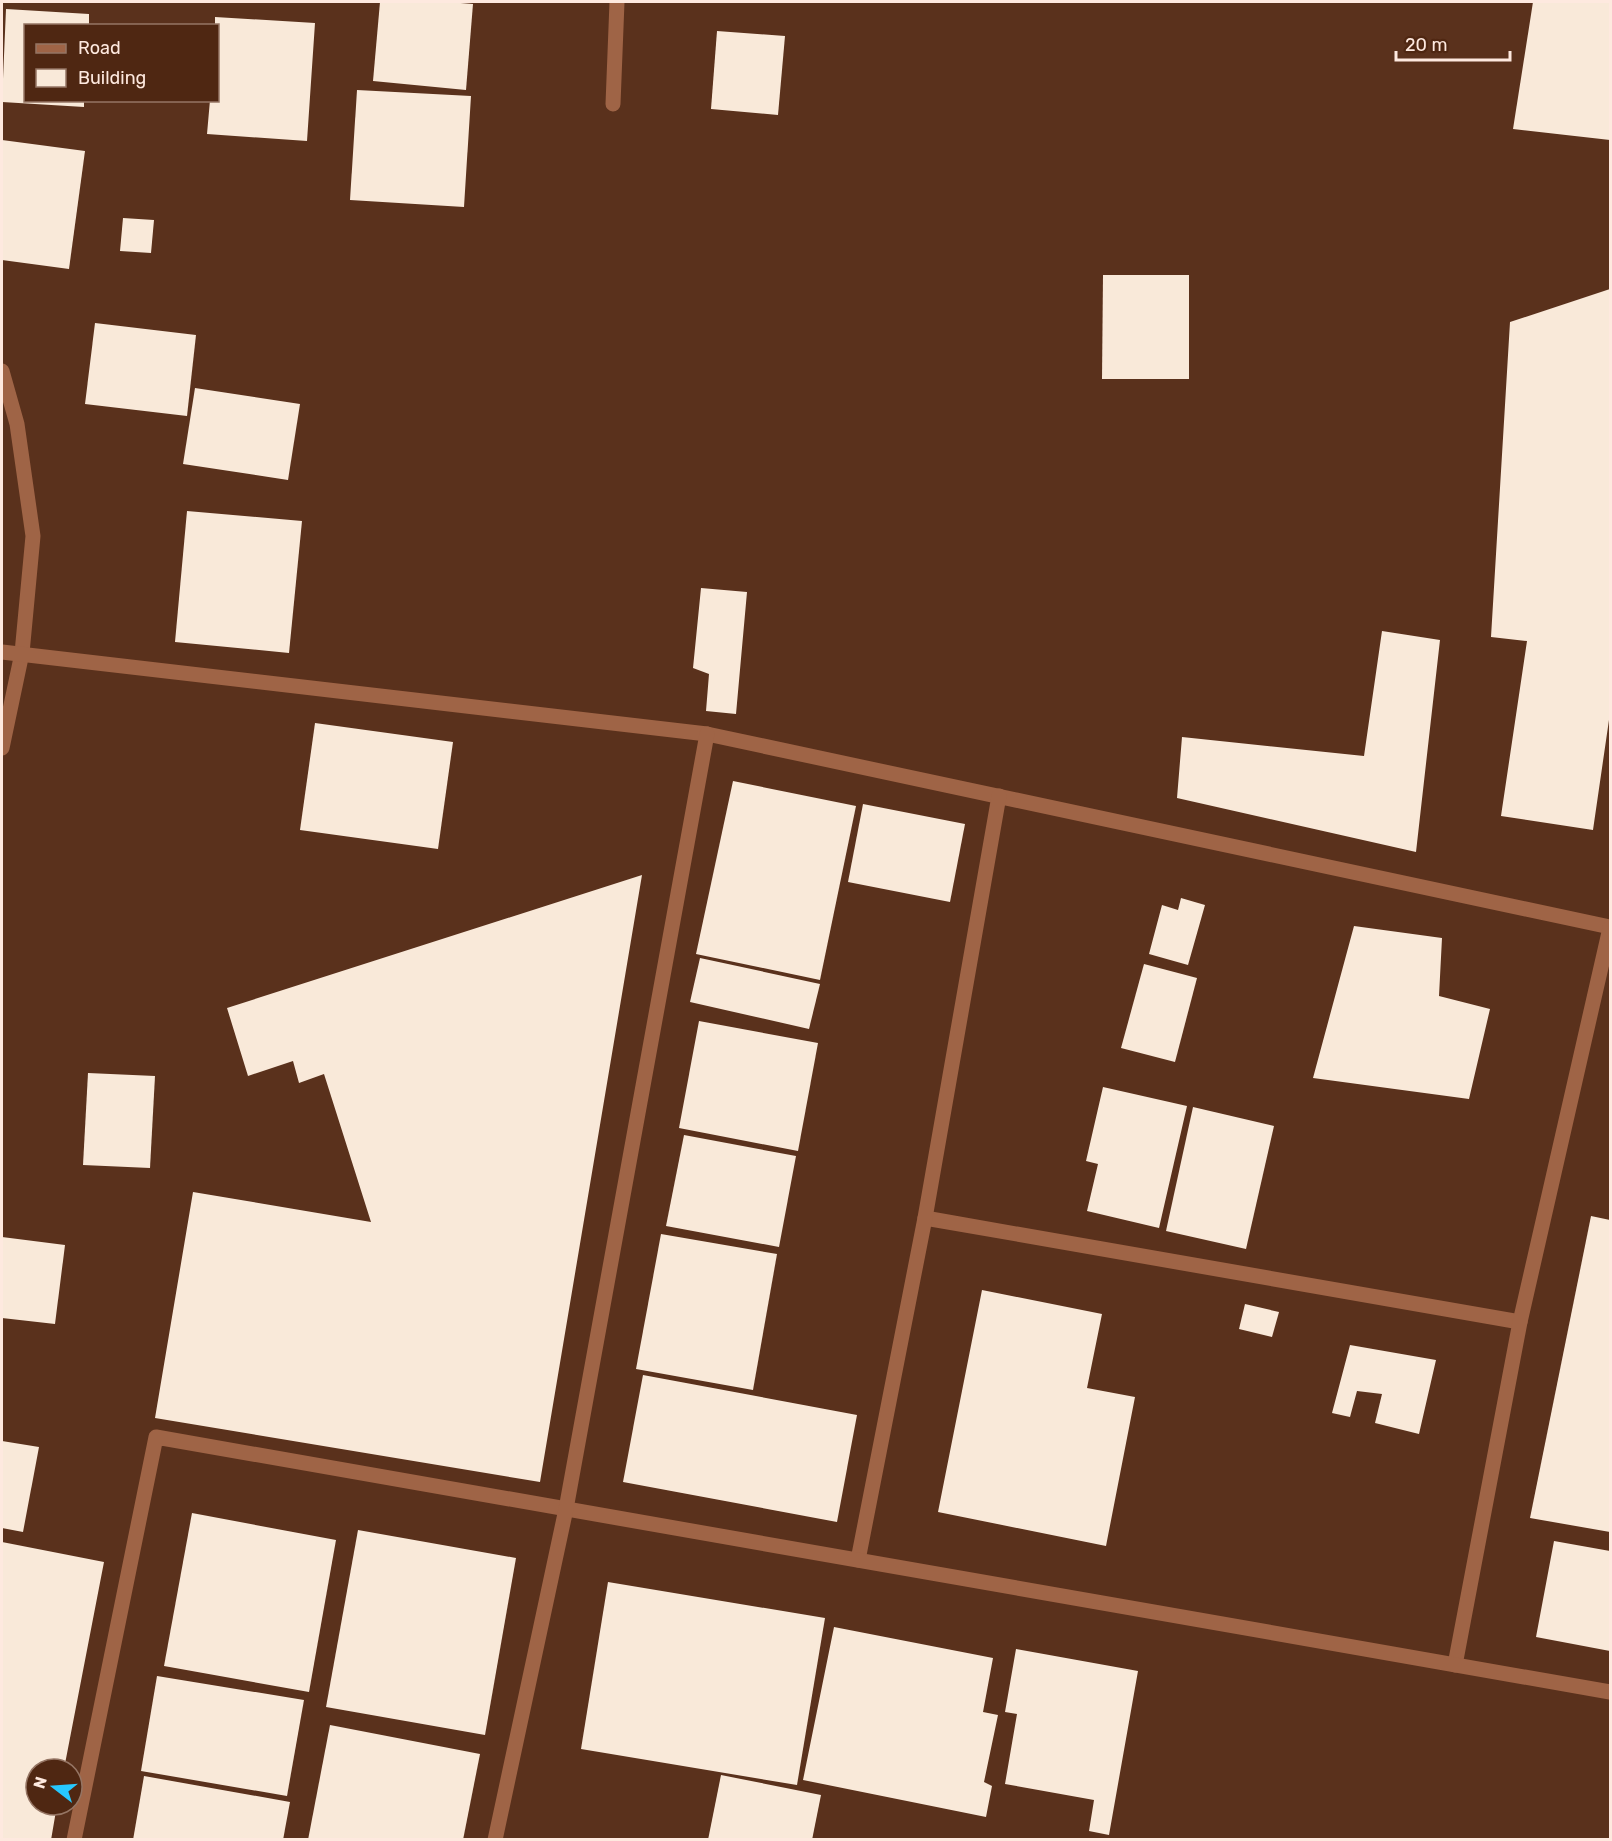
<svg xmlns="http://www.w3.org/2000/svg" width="1612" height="1841" font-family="Rubik,sans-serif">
	<rect width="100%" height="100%" fill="#5a311c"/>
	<g fill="#f9e9d9">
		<polygon points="380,2 448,2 473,4 466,90 373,81"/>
		<polygon points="1533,2 1610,2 1610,140 1513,129"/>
		<polygon points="6,9 89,14 89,26 26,26 26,100 84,100 84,107 2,102"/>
		<polygon points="215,17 315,23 307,141 207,134 210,100 218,100 218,26 215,26"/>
		<polygon points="717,31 785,36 778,115 711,109"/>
		<polygon points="357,90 471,96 464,207 350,200"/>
		<polygon points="2,140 85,151 69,269 2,260"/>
		<polygon points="123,218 154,220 151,253 120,251"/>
		<polygon points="1103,275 1189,275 1189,379 1102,379"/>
		<polygon points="1610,289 1610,713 1593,830 1501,816 1527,641 1491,637 1510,322"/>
		<polygon points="95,323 196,335 187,416 85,404"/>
		<polygon points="195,388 300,404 288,480 183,464"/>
		<polygon points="187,511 302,521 289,653 175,642"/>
		<polygon points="701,588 747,592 736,714 706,711 709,674 693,668"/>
		<polygon points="1382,631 1440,640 1416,852 1177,798 1182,737 1364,756"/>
		<polygon points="315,723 453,742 438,849 300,830"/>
		<polygon points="733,781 856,806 820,980 696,954"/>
		<polygon points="863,804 965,824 950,902 848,882"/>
		<polygon points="642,875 540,1482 155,1418 193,1192 371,1222 324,1074 299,1083 293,1061 248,1076 227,1008"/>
		<polygon points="1181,898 1205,905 1188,965 1149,954 1162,905 1178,910"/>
		<polygon points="1354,926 1442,938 1439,996 1490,1009 1469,1099 1313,1078"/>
		<polygon points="700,958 820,984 809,1029 690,1002"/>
		<polygon points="1144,964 1197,978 1175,1062 1121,1048"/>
		<polygon points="699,1021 818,1043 798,1151 679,1128"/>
		<polygon points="88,1073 155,1076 150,1168 83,1165"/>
		<polygon points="1103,1087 1187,1106 1159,1228 1087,1211 1098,1164 1086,1161"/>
		<polygon points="1193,1107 1274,1126 1246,1249 1166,1231"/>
		<polygon points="684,1135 796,1156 779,1247 666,1226"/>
		<polygon points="1591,1216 1610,1220 1610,1532 1530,1518"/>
		<polygon points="661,1234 777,1254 753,1390 636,1369"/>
		<polygon points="2,1237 65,1245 55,1324 2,1318"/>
		<polygon points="982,1290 1102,1314 1087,1388 1135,1397 1106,1546 938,1512"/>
		<polygon points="1245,1304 1279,1312 1272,1337 1239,1329"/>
		<polygon points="1350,1345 1436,1360 1419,1434 1375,1423 1382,1394 1357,1391 1350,1417 1332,1413"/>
		<polygon points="643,1375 857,1415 837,1522 623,1482"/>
		<polygon points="2,1441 39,1447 23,1532 2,1528"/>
		<polygon points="192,1513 336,1540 309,1692 164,1666"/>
		<polygon points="358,1530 516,1558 485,1735 326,1707"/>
		<polygon points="1554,1541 1610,1551 1610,1651 1536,1637"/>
		<polygon points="2,1542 104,1562 64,1769 36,1769 36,1805 57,1805 51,1840 2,1840"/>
		<polygon points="608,1582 825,1618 797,1785 581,1749"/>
		<polygon points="834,1627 993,1658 983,1712 998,1715 984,1782 992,1786 986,1817 803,1780"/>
		<polygon points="1016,1649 1138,1671 1109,1835 1089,1831 1094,1800 1005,1784 1017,1714 1005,1712"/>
		<polygon points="157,1676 304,1700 287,1796 141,1771"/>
		<polygon points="330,1725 480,1754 463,1840 308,1840"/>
		<polygon points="721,1775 821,1795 812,1840 708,1840"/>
		<polygon points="144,1776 290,1802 283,1840 133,1840"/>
	</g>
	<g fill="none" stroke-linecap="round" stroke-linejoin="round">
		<g stroke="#9f6446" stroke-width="15">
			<polyline points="613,104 617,2"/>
			<polyline points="2,371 17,424 33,536 22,653 2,748"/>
			<polyline points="2,652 707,734 1610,927"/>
			<polyline points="925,1218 1520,1322"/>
			<polyline points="858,1560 925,1218 999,796"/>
			<polyline points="1455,1665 1520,1322 1610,928"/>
			<polyline points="74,1840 156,1437 1610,1692"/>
			<polyline points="495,1840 566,1509 707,734"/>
		</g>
	</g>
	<rect width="1612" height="1841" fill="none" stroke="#fee9df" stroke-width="6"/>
	<rect x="24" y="24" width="195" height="78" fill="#4f2712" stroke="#957564" stroke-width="1.5"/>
	<rect x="36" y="44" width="30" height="9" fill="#9f6446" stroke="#957564" stroke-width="1.5"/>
	<text x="78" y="54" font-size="18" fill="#fee9df">Road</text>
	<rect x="36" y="69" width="30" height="18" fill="#f9e9d9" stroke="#957564" stroke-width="1.5"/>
	<text x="78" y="84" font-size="18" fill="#fee9df">Building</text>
	<g transform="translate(54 1787) rotate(287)"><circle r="28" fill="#4f2712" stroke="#957564" stroke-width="1.5"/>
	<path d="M0-4.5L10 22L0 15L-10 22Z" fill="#27c8fe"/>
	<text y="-9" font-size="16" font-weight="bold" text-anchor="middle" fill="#fee9df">N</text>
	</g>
	<path d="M1396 51v9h114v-9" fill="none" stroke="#fee9df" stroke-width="3"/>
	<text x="1405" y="51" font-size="18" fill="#fee9df" stroke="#4f2712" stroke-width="4.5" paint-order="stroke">20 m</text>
</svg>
